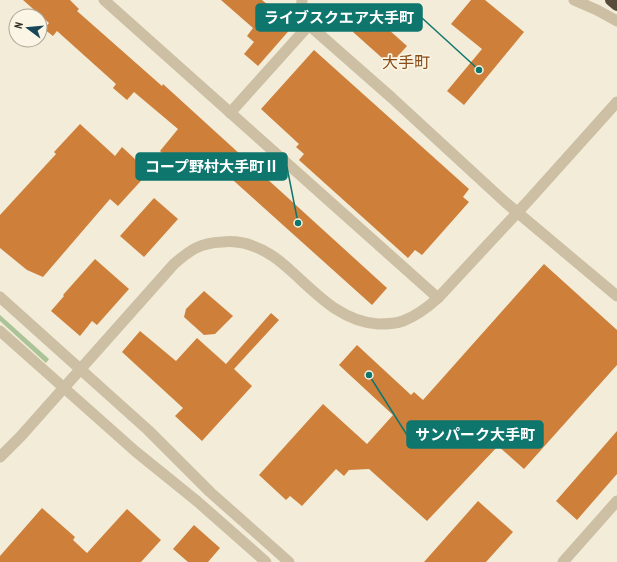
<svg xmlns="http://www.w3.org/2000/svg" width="617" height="562" font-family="'PT Sans Narrow','Noto Sans JP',sans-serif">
	<rect width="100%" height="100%" fill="#f3ecd8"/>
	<polygon fill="#aac397" points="0,315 49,359 46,363 0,321"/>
	<g fill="#ce803b">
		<polygon points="23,0 70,0 79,9 77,11 162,86 163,84 387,288 372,305 205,155 186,176 160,151 178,129 134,92 127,100 113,88 116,84 57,31 53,36 44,29 49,23"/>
		<polygon points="221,0 262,0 293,26 258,66 244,54 254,42 247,36 253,28"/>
		<polygon points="471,0 485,0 524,32 464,105 447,91 482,49 451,24"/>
		<polygon points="370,13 407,46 390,65 353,32"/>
		<polygon points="314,50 469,189 463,197 469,202 422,255 415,250 408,258 299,160 304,154 296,147 299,144 261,109"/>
		<polygon points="80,124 115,156 122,147 149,172 118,206 110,199 43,277 27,270 0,248 0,215 56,154 54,152"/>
		<polygon points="154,198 178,219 144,257 120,236"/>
		<polygon points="95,259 129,289 97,325 92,321 80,336 51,311 64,296 63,295"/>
		<polygon points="544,264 617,330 617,365 524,469 498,446 427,521 369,469 349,470 344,476 336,469 302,506 290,496 286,500 259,475 323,404 367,444 393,415 339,365 357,345 411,395 414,392 423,400"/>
		<polygon points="204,291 233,316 215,334 204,335 184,317 186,309"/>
		<polygon points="271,313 279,320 234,369 252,386 202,441 175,416 183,408 122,352 140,331 176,361 197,338 226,364"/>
		<polygon points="617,431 617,474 577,520 556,501"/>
		<polygon points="478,501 513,532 486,562 424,562"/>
		<polygon points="42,508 75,537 73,540 87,553 127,509 161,540 141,562 0,562 0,556"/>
		<polygon points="194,525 220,548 208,562 188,562 173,549"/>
	</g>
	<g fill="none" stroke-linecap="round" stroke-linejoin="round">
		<g stroke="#ccbfa3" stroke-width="11">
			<polyline points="104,0 438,298"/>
			<polyline points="230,113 309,25"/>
		</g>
		<g stroke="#ccbfa3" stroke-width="11">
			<path d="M 302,0 C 301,10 304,17 309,25 L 392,98 L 505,202 L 617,296"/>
			<polyline points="574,0 597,10 617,21"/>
			<polyline points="0,297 148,430 210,492 289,562"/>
			<polyline points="0,331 135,451 198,502 266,562"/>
			<path d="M 0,457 L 21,436 L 174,264 C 190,250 200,243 222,242 C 239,240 257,246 271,255 C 278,259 284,265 290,270 C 316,293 341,322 378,324 C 386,324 395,324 403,321 C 416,316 427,308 438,298 L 529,200 L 617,102"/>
			<polyline points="563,562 617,501"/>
		</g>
		<polyline stroke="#584b3c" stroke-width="12" points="611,0 617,5"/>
	</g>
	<g text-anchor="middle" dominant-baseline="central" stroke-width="3.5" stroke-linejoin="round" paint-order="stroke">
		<g font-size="16" fill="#8b4e19" stroke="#faf5e5">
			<text x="406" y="62">大手町</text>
		</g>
	</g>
	<path fill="none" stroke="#0f766e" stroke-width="1.5" d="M479 70L422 18M298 223L287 167M369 375L407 435"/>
	<g fill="#0f766e" stroke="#faf5e5" stroke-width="1.5">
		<circle cx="479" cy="70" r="4"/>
		<circle cx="298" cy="223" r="4"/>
		<circle cx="369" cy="375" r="4"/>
	</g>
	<g fill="#0f766e" stroke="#0f766e" stroke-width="1.5">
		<rect x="256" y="4" width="166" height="27" rx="4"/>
		<rect x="136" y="153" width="151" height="27" rx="4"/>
		<rect x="407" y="421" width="136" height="27" rx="4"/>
	</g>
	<g font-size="15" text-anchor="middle" font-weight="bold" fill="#fff">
		<text x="339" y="23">ライブスクエア大手町</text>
		<text x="212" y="172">コープ野村大手町Ⅱ</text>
		<text x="475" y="440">サンパーク大手町</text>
	</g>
	<g transform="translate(28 28) rotate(286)"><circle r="19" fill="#faf5e5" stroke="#aca699"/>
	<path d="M0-3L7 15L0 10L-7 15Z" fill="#19475a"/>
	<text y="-6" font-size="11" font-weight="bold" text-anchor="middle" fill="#362f26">N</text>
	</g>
</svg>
